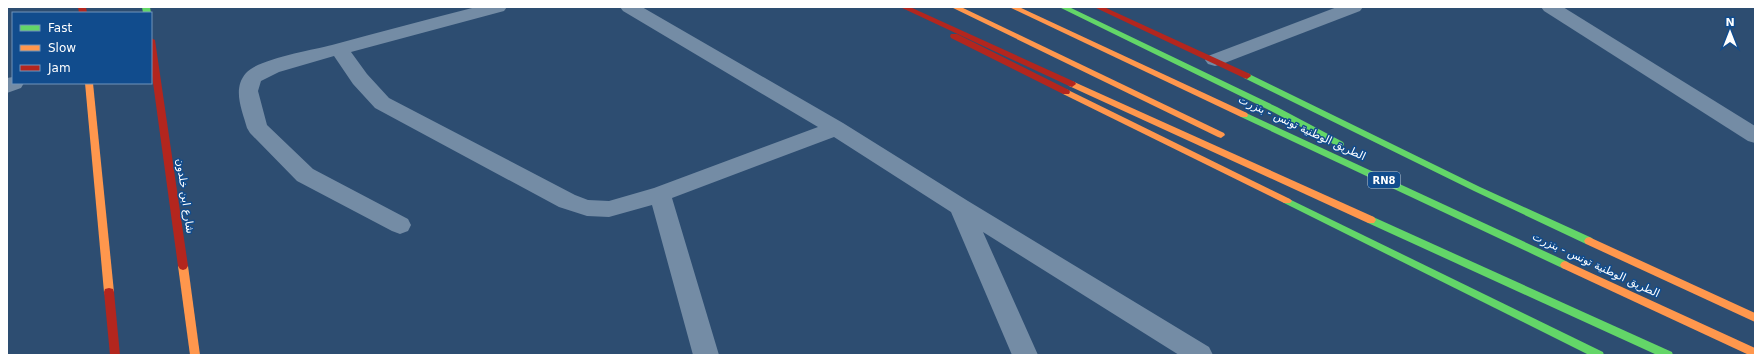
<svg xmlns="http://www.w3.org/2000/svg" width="1762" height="362" font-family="'DejaVu Sans','Noto Sans Arabic',sans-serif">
	<rect width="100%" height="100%" fill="#2d4d71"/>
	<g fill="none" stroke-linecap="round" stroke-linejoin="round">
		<g fill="#748ca5" fill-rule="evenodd">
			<path d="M 476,7 L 507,7 L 504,11 L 351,52 L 367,74 L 389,98 L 575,195 L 588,200 L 609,201 L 654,188 L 818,127 L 623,11 L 620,7 L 642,7 L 843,123 L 968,201 L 1209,347 L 1213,355 L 1179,355 L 983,232 L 1038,355 L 1012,355 L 951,212 L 834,137 L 672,198 L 719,355 L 693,355 L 652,205 L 609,217 L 587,216 L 559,207 L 375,108 L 353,84 L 334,56 L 279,72 L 261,81 L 258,91 L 267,125 L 313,169 L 408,219 L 411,225 L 408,231 L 400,234 L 392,231 L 297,181 L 250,133 L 247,128 C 242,110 232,89 246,73 C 258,59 313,50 332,45 C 380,32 428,19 476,7 Z"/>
			<polygon points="1337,7 1363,7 1360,11 1222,64 1215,66 1208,64 1205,60 1208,56"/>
			<polygon points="1541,7 1563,7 1755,126 1755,143 1748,141 1544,11"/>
			<polygon points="13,77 13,83 24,83 21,88 7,93 7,78"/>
		</g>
		<g fill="#63d668" fill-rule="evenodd">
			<polygon points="142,7 150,7 151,13 143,13"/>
			<polygon points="1059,7 1069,7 1277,107 1343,142 1344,144 1343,146 1337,146 1271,111"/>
			<polygon points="1247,73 1480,187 1592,238 1594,241 1592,244 1586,244 1474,191 1244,78 1243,76"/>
			<polygon points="1244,112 1568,262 1570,265 1568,268 1565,269 1562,268 1241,117 1240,115"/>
			<polygon points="1287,198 1603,352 1604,355 1589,355 1284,203 1282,201 1284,199"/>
			<polygon points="1371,216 1672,352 1673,355 1657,355 1368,223 1366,220 1368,217"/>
		</g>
		<g fill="#ff974d" fill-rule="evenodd">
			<polygon points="951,7 961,7 1224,133 1225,135 1221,138 1218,137"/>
			<polygon points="1009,7 1019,7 1247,113 1248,115 1247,117 1241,117"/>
			<polygon points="1072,81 1374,217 1376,220 1374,223 1368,223 1069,86 1068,84"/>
			<polygon points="85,83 93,83 114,292 113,295 109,296 105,295 104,292"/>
			<polygon points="1066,89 1290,199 1292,201 1290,203 1284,203 1063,94 1062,92 1063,90"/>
			<polygon points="1589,237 1755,313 1755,322 1586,244 1584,241 1586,238"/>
			<polygon points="1565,261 1755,348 1755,355 1749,355 1562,268 1560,265 1562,262"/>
			<polygon points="183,262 186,263 188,266 200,355 190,355 178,266 180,263"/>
		</g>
		<g fill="#b3261e" fill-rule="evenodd">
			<polygon points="78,7 86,7 87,13 79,13"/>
			<polygon points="900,7 910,7 1075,82 1076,84 1072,87 1069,86"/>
			<polygon points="1094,7 1104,7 1250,74 1251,76 1247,79 1244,78"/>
			<polygon points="951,34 957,34 1069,90 1070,92 1069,94 1063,94 951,38 950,36"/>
			<polygon points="151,38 155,40 188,266 186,269 183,270 180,269 178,266 151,68"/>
			<polygon points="109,288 113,289 114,292 120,355 110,355 104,292 105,289"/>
		</g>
	</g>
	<g text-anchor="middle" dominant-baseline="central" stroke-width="3" stroke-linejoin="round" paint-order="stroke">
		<rect fill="#114c8d" stroke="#b8c9dd" stroke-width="1" x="1368" y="172" width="32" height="16" rx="3"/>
		<g font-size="10" font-weight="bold" fill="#fff">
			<text x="1384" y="180">RN8</text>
		</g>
		<g font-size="11" fill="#fff" stroke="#114c8d">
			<text transform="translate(1302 128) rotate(25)">الطريق الوطنية تونس - بنزرت</text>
			<text transform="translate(185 196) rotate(82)">شارع ابن خلدون</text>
			<text transform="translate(1596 265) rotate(25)">الطريق الوطنية تونس - بنزرت</text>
		</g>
	</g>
	<rect width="1762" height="362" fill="none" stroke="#ffffff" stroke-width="16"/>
	<rect x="12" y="12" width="140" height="72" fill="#114c8d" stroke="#7094bb"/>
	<rect x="20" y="25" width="20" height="6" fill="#63d668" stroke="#7094bb"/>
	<text x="48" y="32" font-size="12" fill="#ffffff">Fast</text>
	<rect x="20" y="45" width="20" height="6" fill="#ff974d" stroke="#7094bb"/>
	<text x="48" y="52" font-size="12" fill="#ffffff">Slow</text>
	<rect x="20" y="65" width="20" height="6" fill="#b3261e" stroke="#7094bb"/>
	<text x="48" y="72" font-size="12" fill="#ffffff">Jam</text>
	<g transform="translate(1730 32)" stroke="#114c8d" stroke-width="3" paint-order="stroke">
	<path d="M0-3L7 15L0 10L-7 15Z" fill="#ffffff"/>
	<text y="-6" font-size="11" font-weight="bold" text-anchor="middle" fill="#ffffff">N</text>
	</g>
</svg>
